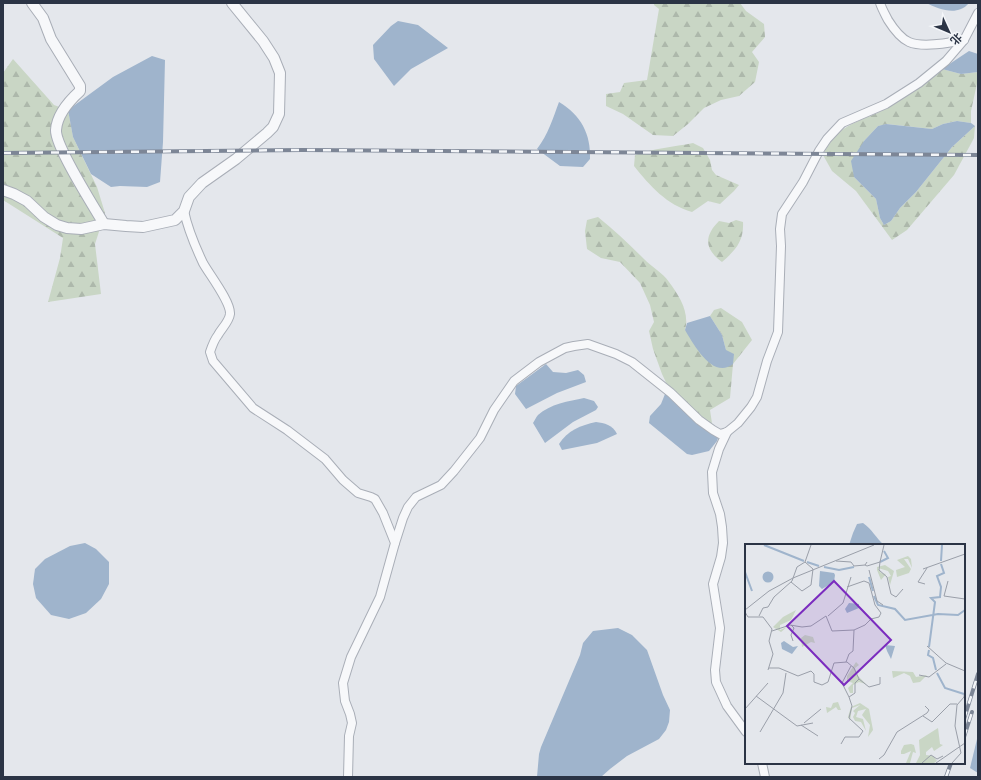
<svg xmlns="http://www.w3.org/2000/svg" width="981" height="780" font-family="Figtree,'Noto Sans SC',sans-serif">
	<defs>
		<pattern id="forest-firs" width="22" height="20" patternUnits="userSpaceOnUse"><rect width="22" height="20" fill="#c9d6c5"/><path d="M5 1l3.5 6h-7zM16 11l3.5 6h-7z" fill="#adb8ab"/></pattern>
	</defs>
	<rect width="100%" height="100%" fill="#e4e7ec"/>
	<g fill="url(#forest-firs)">
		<polygon points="654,3 740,3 746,11 764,24 765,37 752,52 759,62 755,82 739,96 721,100 704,108 688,124 673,136 653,135 623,114 606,106 606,94 620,92 624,83 647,80 659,9 654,5"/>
		<polygon points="13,59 54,105 68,110 73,137 97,187 105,213 95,244 101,294 48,302 60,258 63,238 3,200 3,73"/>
		<path d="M 942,69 L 961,74 L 978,72 L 978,79 L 971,111 L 971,123 L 957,121 L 943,124 L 932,129 L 887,124 L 878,126 L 864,141 L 854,177 L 876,199 L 880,218 L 884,225 L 891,221 L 900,208 L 916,192 L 952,147 L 975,126 L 974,138 L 954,175 L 907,230 L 892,240 L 856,191 L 832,171 L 823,155 C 839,121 861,123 889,107 C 907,95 924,82 942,69 Z"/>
		<path d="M 693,143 L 703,148 L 710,160 L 712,170 L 716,175 L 739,185 L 734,191 L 720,204 L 708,201 L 692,212 C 667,205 650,186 634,166 L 635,155 C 654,148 674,147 693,143 Z"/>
		<path d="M 598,217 C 614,230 629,244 644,259 C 652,267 663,273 669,282 C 679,295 690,313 685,330 L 726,350 L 722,335 L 710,316 L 714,310 L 721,308 L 742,322 L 752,340 L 733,364 L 730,398 L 710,410 L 713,430 L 671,393 L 662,374 L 653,349 L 649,331 L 654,322 L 650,305 L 640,283 L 620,262 L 601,258 L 587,249 L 585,231 L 587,220 Z"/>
		<path d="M 736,220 L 743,222 C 744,241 736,250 722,262 C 704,249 704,236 719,221 L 729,223 Z"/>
	</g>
	<g fill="#9fb4cc">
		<path d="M 926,3 L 969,3 C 957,17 939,9 926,3 Z"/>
		<polygon points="398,21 418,25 448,48 411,69 394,86 374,59 373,45 391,26"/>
		<polygon points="969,51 978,54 978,72 961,74 942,69"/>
		<polygon points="152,56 165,60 163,142 160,182 147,187 120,186 111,187 91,174 73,137 68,110 113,77"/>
		<path d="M 559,102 C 581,115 591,134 590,159 L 583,167 L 560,166 L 537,149 C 548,135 553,118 559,102 Z"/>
		<polygon points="957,121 971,123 975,126 952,147 916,192 900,208 891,221 884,225 880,218 876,199 854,177 851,161 864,141 878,126 886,124 932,129 943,124"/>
		<path d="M 710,316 L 722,335 L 726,350 L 734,354 L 733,364 C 713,380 694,345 685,330 L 687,323 Z"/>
		<polygon points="546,364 553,372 566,373 578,370 584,375 586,382 557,393 526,409 515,394 516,386"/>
		<polygon points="671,393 713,430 718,438 717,441 709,451 692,455 687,454 649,423 650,416 661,404 665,394"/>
		<path d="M 584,398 L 594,401 L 598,407 L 596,410 L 573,422 L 545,443 L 533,423 C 535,420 536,417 538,415 C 550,404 569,401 584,398 Z"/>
		<path d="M 596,422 C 604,423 613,425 617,434 L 597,443 L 562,450 L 559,444 C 567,431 581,425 596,422 Z"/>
		<path d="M 863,523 C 872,529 876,538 884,545 L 849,545 L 853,533 L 857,524 Z"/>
		<polygon points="85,543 96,549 109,562 109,584 101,599 86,613 69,619 51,615 36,598 33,584 35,569 45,559 70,546"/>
		<polygon points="618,628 632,635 647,650 663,695 670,710 669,722 666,730 659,739 627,756 610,769 601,777 537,777 539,754 541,747 580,655 583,643 593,631"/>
		<polygon points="978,735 978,773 970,768"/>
	</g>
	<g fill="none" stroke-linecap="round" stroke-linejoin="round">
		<g stroke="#a9aeb7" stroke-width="10">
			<g id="minor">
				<path d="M 880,3 C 882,9 885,14 888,20 C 893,28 900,38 909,42 C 923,48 949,43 964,40"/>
				<path d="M 184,211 C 188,230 195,246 203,263 C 209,274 231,302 230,314 C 229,322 221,329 218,335 C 214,340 212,346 210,352 L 213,361 L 253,408 L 287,430 L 325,459 L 343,480 L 358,493 L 371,497 L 375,499 L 383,513 L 395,543 L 380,597 L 351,657 L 343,683 L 345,701 L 350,714 L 352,723 L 349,736 L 348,777"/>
				<polyline points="727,432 719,449 712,472 713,493 720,514 722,527 723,543 721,557 713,584 720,628 715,670 716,682 727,706 746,732"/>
				<polyline points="395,543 403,518 408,507 416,497 441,485 454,471 480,438 494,410 514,381 539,362 565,348 574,346 588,344 616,354 632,362 671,393 699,420 713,430 720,434 727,432 738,423 751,407 757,397 767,361 778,332 781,246 780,229 782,214 803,182 819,151 827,139 842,123 886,104 919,83 946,61 964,40 978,13"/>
				<polyline points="762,763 765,777"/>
			</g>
		</g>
		<g stroke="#a9aeb7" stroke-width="12">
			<g id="tertiary">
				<path d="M 32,3 L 43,18 L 51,39 L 80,86 L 80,91 C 69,101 57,114 56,130 C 55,146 94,207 104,224"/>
				<polyline points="3,190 14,194 27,201 44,217 57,225 67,228 81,229 104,224 126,226 143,227 175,220 184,211 189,197 202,183 236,159 267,133 273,127 279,114 280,73 274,58 263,41 232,3"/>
			</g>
		</g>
		<use href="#minor" stroke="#f7f8fa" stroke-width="8"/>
		<use href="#tertiary" stroke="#f7f8fa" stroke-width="10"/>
		<g stroke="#7d8696" stroke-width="4">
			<g id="rail">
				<polyline points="3,153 303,150 978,155"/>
				<polyline points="964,719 978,674"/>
				<polyline points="964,737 972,712"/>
				<polyline points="946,777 951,763"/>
			</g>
		</g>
		<use href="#rail" stroke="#f4f6f9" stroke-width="2.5" stroke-dasharray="8" stroke-linecap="butt"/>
	</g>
	<g transform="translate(745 544)">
		<rect width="220" height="220" fill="#e4e7ec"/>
		<path d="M 163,12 L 166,15 L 167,24 L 163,15 L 159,15 L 166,25 L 164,29 L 152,33 L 151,26 L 160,23 L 152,16 ZM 140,21 L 149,27 L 145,41 L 143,33 L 146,32 L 143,27 L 133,24 L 136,29 L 141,30 L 136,36 L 132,26 L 132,23 ZM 51,66 L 46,76 L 35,81 L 35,86 L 42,83 L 36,88 L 28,83 L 38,73 ZM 60,91 L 68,93 L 70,99 L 66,98 L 57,103 L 56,94 ZM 111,118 L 114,121 L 110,124 L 111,130 L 121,140 L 114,138 L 108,141 L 108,149 L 105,149 L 103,144 L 108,139 L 102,137 L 102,132 ZM 147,127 L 168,128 L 171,133 L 182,131 L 175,138 L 168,139 L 165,132 L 159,129 L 148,134 ZM 93,158 L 96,166 L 93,166 L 91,163 L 82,169 L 81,163 L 86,164 L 88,159 ZM 115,159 L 124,165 L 128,186 L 123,193 L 125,181 L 117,171 L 121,165 L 113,167 L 111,173 L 118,175 L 121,187 L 116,178 L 110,177 L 108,173 L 110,169 L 108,167 L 115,161 L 107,164 L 105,177 L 103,173 L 106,163 ZM 193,184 L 195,200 L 198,201 L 189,207 L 187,203 L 181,208 L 181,211 L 188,212 L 192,217 L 189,219 L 171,219 L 175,211 L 174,196 ZM 166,200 L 169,201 L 171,209 L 168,208 L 165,219 L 161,219 L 166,207 L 159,210 L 156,210 L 156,207 L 159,201 Z" fill="#c9d6c5"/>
		<path d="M 75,27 L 89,29 L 90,31 L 89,38 L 77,45 L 74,42 ZM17.5 33a5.5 5.5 0 1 1 11 0a5.5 5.5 0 1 1-11 0ZM 104,59 L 114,60 L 114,64 L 102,69 L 100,65 ZM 39,97 L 48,103 L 53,102 L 47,110 L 37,105 L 36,99 ZM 140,101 L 150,102 L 146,115 L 142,107 Z" fill="#9fb4cc"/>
		<path fill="none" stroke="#9fb4cc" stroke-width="2" d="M 19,1 L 59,17M 196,17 L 197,1M 62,18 L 74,22M 135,18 L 143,14 L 139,7M 79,23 L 94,26 L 109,23M 0,28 L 7,47M 124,33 L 128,47M 129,52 L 133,61 L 150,65 L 160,76 L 193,70 L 213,71 L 220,66M 184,103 L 190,58 L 186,54 L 195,53 L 196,43 L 192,32 L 199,29 L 196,20M 184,106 L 183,111 L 188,114 L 191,126M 192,129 L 200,144 L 219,150"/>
		<path fill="none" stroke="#9a9fa9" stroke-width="1" d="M 91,17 L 106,18 L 109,22 L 120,21M 122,18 L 120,21 L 122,22 L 135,18 L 139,1M 135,18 L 134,26 L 142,33 L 146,50 L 151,53 L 158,45M 178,25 L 220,10M 124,26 L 132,57 L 138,61M 203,37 L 199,52 L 220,55M 46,38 L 57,47 L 66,41 L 68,25 L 60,18M 180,40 L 173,38 L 182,24M 0,66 L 24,47 L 48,34 L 129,1M 0,68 L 3,73 L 18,73 L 27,85 L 24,97 L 28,110 L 23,126M 14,72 L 18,64 L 23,63 L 29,53 L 47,37 L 52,23 L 60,18 L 66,1M 83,72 L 98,59 L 106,33M 46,81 L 49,84 L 46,91 L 48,97M 27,87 L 45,81 L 57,83 L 66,82 L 81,72 L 87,87 L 109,86M 182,102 L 201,119 L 220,127M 101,118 L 104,110 L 108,107 L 109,86 L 120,81 L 126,75 L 134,73 L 136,69 L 130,61 L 124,39 L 119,37 L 102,43M 24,124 L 34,124 L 53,132 L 66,127 L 69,130 L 69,138 L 77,141 L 83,138 L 89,119 L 102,118 L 109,124 L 114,135 L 110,139 L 110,149 L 104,153 L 97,139 L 106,122M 174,131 L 184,133 L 201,120M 114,135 L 124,143 L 135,140 L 135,133M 11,152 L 52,182 L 68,179M 0,165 L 23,139M 178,172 L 187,178 L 205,160 L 212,160M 59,179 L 76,165M 56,181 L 73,192M 15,188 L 38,149 L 41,129M 96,200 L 100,193 L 114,193 L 118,187 L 104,174 L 107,162 L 104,153M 134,215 L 139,211 L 152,188 L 182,169 L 184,166 L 180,162M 177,219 L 186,211 L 192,215 L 198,212M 191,219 L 220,199M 207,219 L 216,209 L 210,182 L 212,161 L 219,153 L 220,143"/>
		<path fill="#7b2cbf" fill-opacity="0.15" stroke="#7b2cbf" stroke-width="2" d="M 89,37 L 146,96 L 99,141 L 42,82 Z"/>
		<rect width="220" height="220" fill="none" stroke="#2b3445" stroke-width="2"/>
	</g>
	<rect width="981" height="780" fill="none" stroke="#2b3445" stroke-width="8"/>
	<g transform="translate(949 32) rotate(134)" stroke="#f4f6f9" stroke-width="3" paint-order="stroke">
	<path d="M0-3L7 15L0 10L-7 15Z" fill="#2b3445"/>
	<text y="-6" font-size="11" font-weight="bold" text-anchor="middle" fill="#2b3445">北</text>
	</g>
</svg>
